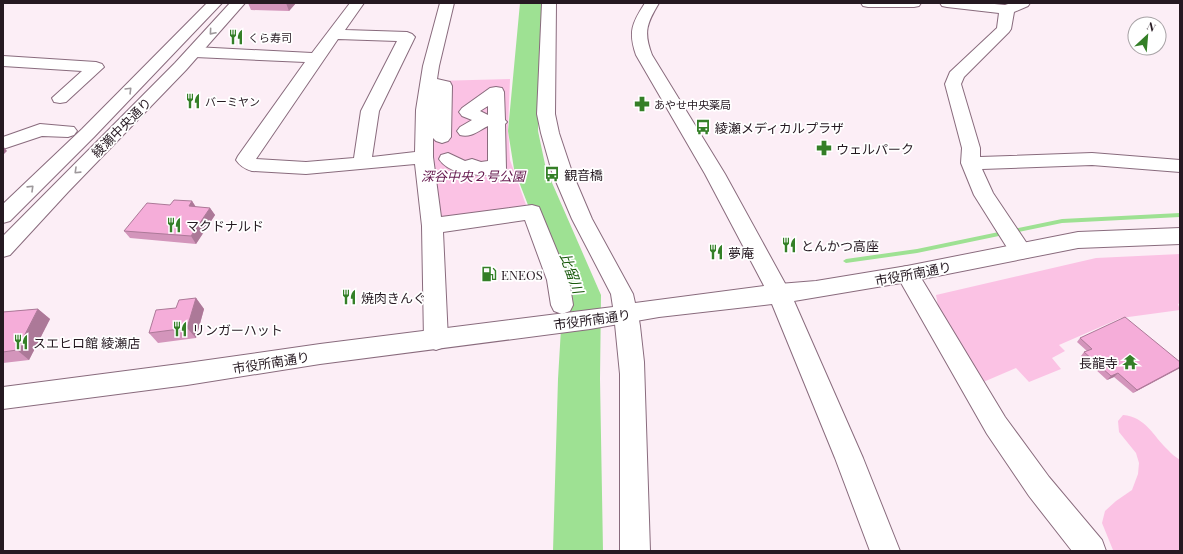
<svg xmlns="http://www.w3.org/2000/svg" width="1183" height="554" font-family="'Playfair Display','Noto Sans JP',serif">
	<rect width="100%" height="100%" fill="#fceef6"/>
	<g fill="#fbc2e4">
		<polygon points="510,79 508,128 510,160 526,205 525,208 438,221 432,152 435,81"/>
		<polygon points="1180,254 1180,303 1178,304 1180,310 1121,318 1059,345 1065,351 1052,358 1061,369 1029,382 1016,368 981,383 939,311 936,295 1096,258"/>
		<path d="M 1123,415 C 1146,417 1153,436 1168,450 C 1171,454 1176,457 1180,460 L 1180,551 L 1113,550 L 1102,523 L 1105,511 L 1116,501 L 1132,490 L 1138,474 L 1139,463 L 1136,453 L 1119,432 L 1118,421 Z"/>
	</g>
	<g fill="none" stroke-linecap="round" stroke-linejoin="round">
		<polygon fill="#9ee193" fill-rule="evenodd" points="1180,213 1180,217 1062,223 917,253 846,263 843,261 846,259 917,249 1062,219"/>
		<polygon fill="#9ee193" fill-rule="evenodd" points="520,3 544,3 538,131 546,169 601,295 600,379 603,551 553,551 558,379 563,295 514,169 508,131"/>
		<g stroke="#896b7d" stroke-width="2">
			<g id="street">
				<path d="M 350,3 L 364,3 L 345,30 L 407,32 L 412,34 L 415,37 L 379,111 L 372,157 L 415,152 L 416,110 L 423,66 L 440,3 L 454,3 L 439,66 L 437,79 L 450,82 L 452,86 L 451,137 L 448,141 L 442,143 L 436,141 L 433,138 L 433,157 L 441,217 L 532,205 L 539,207 L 569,280 L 573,305 L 570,311 L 562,314 L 554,311 L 551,305 L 547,280 L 525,220 L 443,232 L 448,340 L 444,347 L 436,350 L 428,347 L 424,340 L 422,226 L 415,164 L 306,174 L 252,171 C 245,169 240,166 236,160 L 238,156 L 305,62 L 195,57 L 189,55 L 187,52 L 189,49 L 195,47 L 312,53 ZM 338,39 L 397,41 L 361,111 L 354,158 L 306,162 L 256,159 Z"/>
				<path d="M 645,3 L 659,3 C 647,23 643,32 652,55 L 725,174 L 787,287 L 790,293 L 787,299 L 779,302 L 771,299 L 705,174 L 636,55 C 628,32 632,23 645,3 Z"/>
				<polygon points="861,3 921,3 919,6 914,7 868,7 863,6"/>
				<polygon points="940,3 984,3 1005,5 1011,3 1030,3 1028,6 1014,12 1011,29 1009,32 964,77 961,84 980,148 980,157 1092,153 1180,160 1180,172 1092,165 982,169 993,193 1032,251 1029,257 1021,259 1013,257 974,195 961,163 962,148 945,84 950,72 997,28 999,13 947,7 942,6"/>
				<polygon points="3,56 96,62 102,64 104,67 66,102 60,103 54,102 52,98 82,71 3,66"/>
				<path d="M 496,87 L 502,88 L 504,92 L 505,120 L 507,122 L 505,124 L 506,169 L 513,175 L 510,179 C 498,183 495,175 486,175 C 471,175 449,174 439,159 L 441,155 L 448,153 L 465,161 L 472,159 L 481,162 L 488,161 L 488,126 C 478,131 471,138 460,135 L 457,131 L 460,127 L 472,120 L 462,116 L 459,112 L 462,108 L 490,88 ZM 488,106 L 488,115 L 480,111 Z"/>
				<polygon points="40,124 74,127 77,131 74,135 68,137 42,136 3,149 3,137"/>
				<polygon points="907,266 915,268 1005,417 1049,477 1102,540 1106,551 1072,551 1029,496 987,434 896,274 899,268"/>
				<polygon points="626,305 634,307 638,314 640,326 644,362 650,551 620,551 620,374 614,314 618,307"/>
			</g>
		</g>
		<g stroke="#896b7d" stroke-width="2">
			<polygon id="secondary" points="542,3 556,3 555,114 559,133 572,172 592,219 633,294 635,303 779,284 816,281 907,266 1078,232 1180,228 1180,244 1078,248 907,282 794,301 863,458 900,551 870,551 835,458 772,304 659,317 590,329 320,364 187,385 3,409 3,387 187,363 320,344 613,307 611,294 572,219 552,172 541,133 537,114"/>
		</g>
		<g stroke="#896b7d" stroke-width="2">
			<g id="primary">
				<polygon points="207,3 222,3 94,137 10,221 3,223 3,204 82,129"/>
				<polygon points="230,3 245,3 186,70 68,192 10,255 3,257 3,236 175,63"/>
			</g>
		</g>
		<use href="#street" fill="#fff" fill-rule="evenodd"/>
		<use href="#secondary" fill="#fff" fill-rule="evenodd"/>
		<use href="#primary" fill="#fff" fill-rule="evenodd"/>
	</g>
	<g fill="#d395bb">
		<polygon points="248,3 296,3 289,11 251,10"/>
		<polygon points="192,201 196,207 210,208 215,215 196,244 130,238 124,231 170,205"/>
		<polygon points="196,298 204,309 196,338 158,343 149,333 176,308"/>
		<polygon points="38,309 50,319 29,360 3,363 3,312"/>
		<polygon points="1080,338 1180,362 1180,368 1133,393 1114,377 1107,380 1081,356 1084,352 1087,351 1077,342"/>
	</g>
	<g fill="#ac7998">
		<polygon points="286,3 296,3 289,11"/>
		<polygon points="3,146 7,151 3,155"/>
		<polygon points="192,201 197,209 189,206"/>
		<polygon points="210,208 215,215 196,244 191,236"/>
		<polygon points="196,298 204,309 196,338 187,328"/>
		<polygon points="38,309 50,319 29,360 17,350"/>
		<polygon points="1180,367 1180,368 1133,393 1137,390"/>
		<polygon points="1118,373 1114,377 1107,380 1111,376"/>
	</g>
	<g fill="#f5add9" stroke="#ac7998">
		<polygon points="174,200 192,201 189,206 210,208 191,236 124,231 147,203 170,205"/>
		<polygon points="196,298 187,328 149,333 156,310 176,308 179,300"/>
		<polygon points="38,309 17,350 3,352 3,312"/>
		<polygon points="1125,317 1180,362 1180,367 1137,390 1118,373 1111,376 1084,352 1092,349 1080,338"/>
	</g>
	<defs><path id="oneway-chevron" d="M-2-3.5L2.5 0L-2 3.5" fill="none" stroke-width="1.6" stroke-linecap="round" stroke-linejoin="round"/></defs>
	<g stroke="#9d989b">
		<use href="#oneway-chevron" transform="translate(212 32) rotate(131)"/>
		<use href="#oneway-chevron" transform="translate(129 90) rotate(-45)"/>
		<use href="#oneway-chevron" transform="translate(77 171) rotate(136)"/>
		<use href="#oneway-chevron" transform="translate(31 188) rotate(-44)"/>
	</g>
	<defs>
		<g id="restaurant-bare" transform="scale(1.2)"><path d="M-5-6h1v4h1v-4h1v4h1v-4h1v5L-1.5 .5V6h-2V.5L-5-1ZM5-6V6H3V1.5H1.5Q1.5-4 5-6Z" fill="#347f27" stroke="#fff" stroke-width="2.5" paint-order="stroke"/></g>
		<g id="pharmacy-bare" transform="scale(1.2)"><path d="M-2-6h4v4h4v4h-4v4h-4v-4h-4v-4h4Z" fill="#347f27" stroke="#fff" stroke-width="2.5" paint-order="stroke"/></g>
		<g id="bus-bare" transform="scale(1.2)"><path d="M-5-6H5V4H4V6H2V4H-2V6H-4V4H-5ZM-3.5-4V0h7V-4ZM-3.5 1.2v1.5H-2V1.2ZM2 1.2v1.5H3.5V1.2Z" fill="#347f27" stroke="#fff" stroke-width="2.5" paint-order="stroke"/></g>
		<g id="fuel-bare" transform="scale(1.2)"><path d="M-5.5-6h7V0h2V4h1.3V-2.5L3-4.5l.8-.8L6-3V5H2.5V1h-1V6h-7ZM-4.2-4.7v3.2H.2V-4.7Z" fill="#347f27" stroke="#fff" stroke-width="2.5" paint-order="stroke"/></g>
		<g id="temple-bare" transform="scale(1.2)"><path d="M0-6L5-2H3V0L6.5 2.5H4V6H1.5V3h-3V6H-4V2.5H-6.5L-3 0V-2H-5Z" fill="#347f27" stroke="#fff" stroke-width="2.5" paint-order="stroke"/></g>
	</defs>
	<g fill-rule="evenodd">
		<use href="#restaurant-bare" x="236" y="37"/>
		<use href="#restaurant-bare" x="193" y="101"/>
		<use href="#pharmacy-bare" x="642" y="104"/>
		<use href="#bus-bare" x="703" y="127"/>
		<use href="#pharmacy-bare" x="824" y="148"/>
		<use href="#bus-bare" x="552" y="174"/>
		<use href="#restaurant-bare" x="174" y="225"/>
		<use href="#restaurant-bare" x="789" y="245"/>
		<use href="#restaurant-bare" x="716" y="252"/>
		<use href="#fuel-bare" x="489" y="274"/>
		<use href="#restaurant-bare" x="349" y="297"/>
		<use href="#restaurant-bare" x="180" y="329"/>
		<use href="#restaurant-bare" x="21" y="342"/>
		<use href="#temple-bare" x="1130" y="362"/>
	</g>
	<g text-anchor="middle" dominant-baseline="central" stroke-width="3.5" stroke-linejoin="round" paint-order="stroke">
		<g font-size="11" fill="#251921" stroke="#fff" text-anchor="start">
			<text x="248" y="37">くら寿司</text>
			<text x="205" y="101">バーミヤン</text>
			<text x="654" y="104">あやせ中央薬局</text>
		</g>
		<g font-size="13" fill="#251921" stroke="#fff">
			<text transform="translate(121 127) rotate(-45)">綾瀬中央通り</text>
			<text transform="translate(913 273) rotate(-11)">市役所南通り</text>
			<text transform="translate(592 319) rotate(-8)">市役所南通り</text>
			<text transform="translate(271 362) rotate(-9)">市役所南通り</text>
		</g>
		<g font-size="13" fill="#251921" stroke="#fff" text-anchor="start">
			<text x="715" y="127">綾瀬メディカルプラザ</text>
			<text x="836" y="148">ウェルパーク</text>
			<text x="564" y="174">観音橋</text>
			<text x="186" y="225">マクドナルド</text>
			<text x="801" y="245">とんかつ高座</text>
			<text x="728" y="252">夢庵</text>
			<text x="501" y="274">ENEOS</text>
			<text x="361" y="297">焼肉きんぐ</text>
			<text x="192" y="329">リンガーハット</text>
			<text x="33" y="342">スエヒロ館 綾瀬店</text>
			<text x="1118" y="362" text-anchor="end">長龍寺</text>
		</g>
		<g font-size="13" font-style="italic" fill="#63164c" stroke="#fff">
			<text x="473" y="175">深谷中央２号公園</text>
		</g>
		<g font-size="14" font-style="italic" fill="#18590b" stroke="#fff">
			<text transform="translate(572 273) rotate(70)">比留川</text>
		</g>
	</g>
	<rect width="1183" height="554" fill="none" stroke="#251921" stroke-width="8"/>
	<g transform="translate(1147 36) rotate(26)"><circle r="19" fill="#ffffff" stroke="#a8a3a6"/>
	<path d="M0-3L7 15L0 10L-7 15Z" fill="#347f27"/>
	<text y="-6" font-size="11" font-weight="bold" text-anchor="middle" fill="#251921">N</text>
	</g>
</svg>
